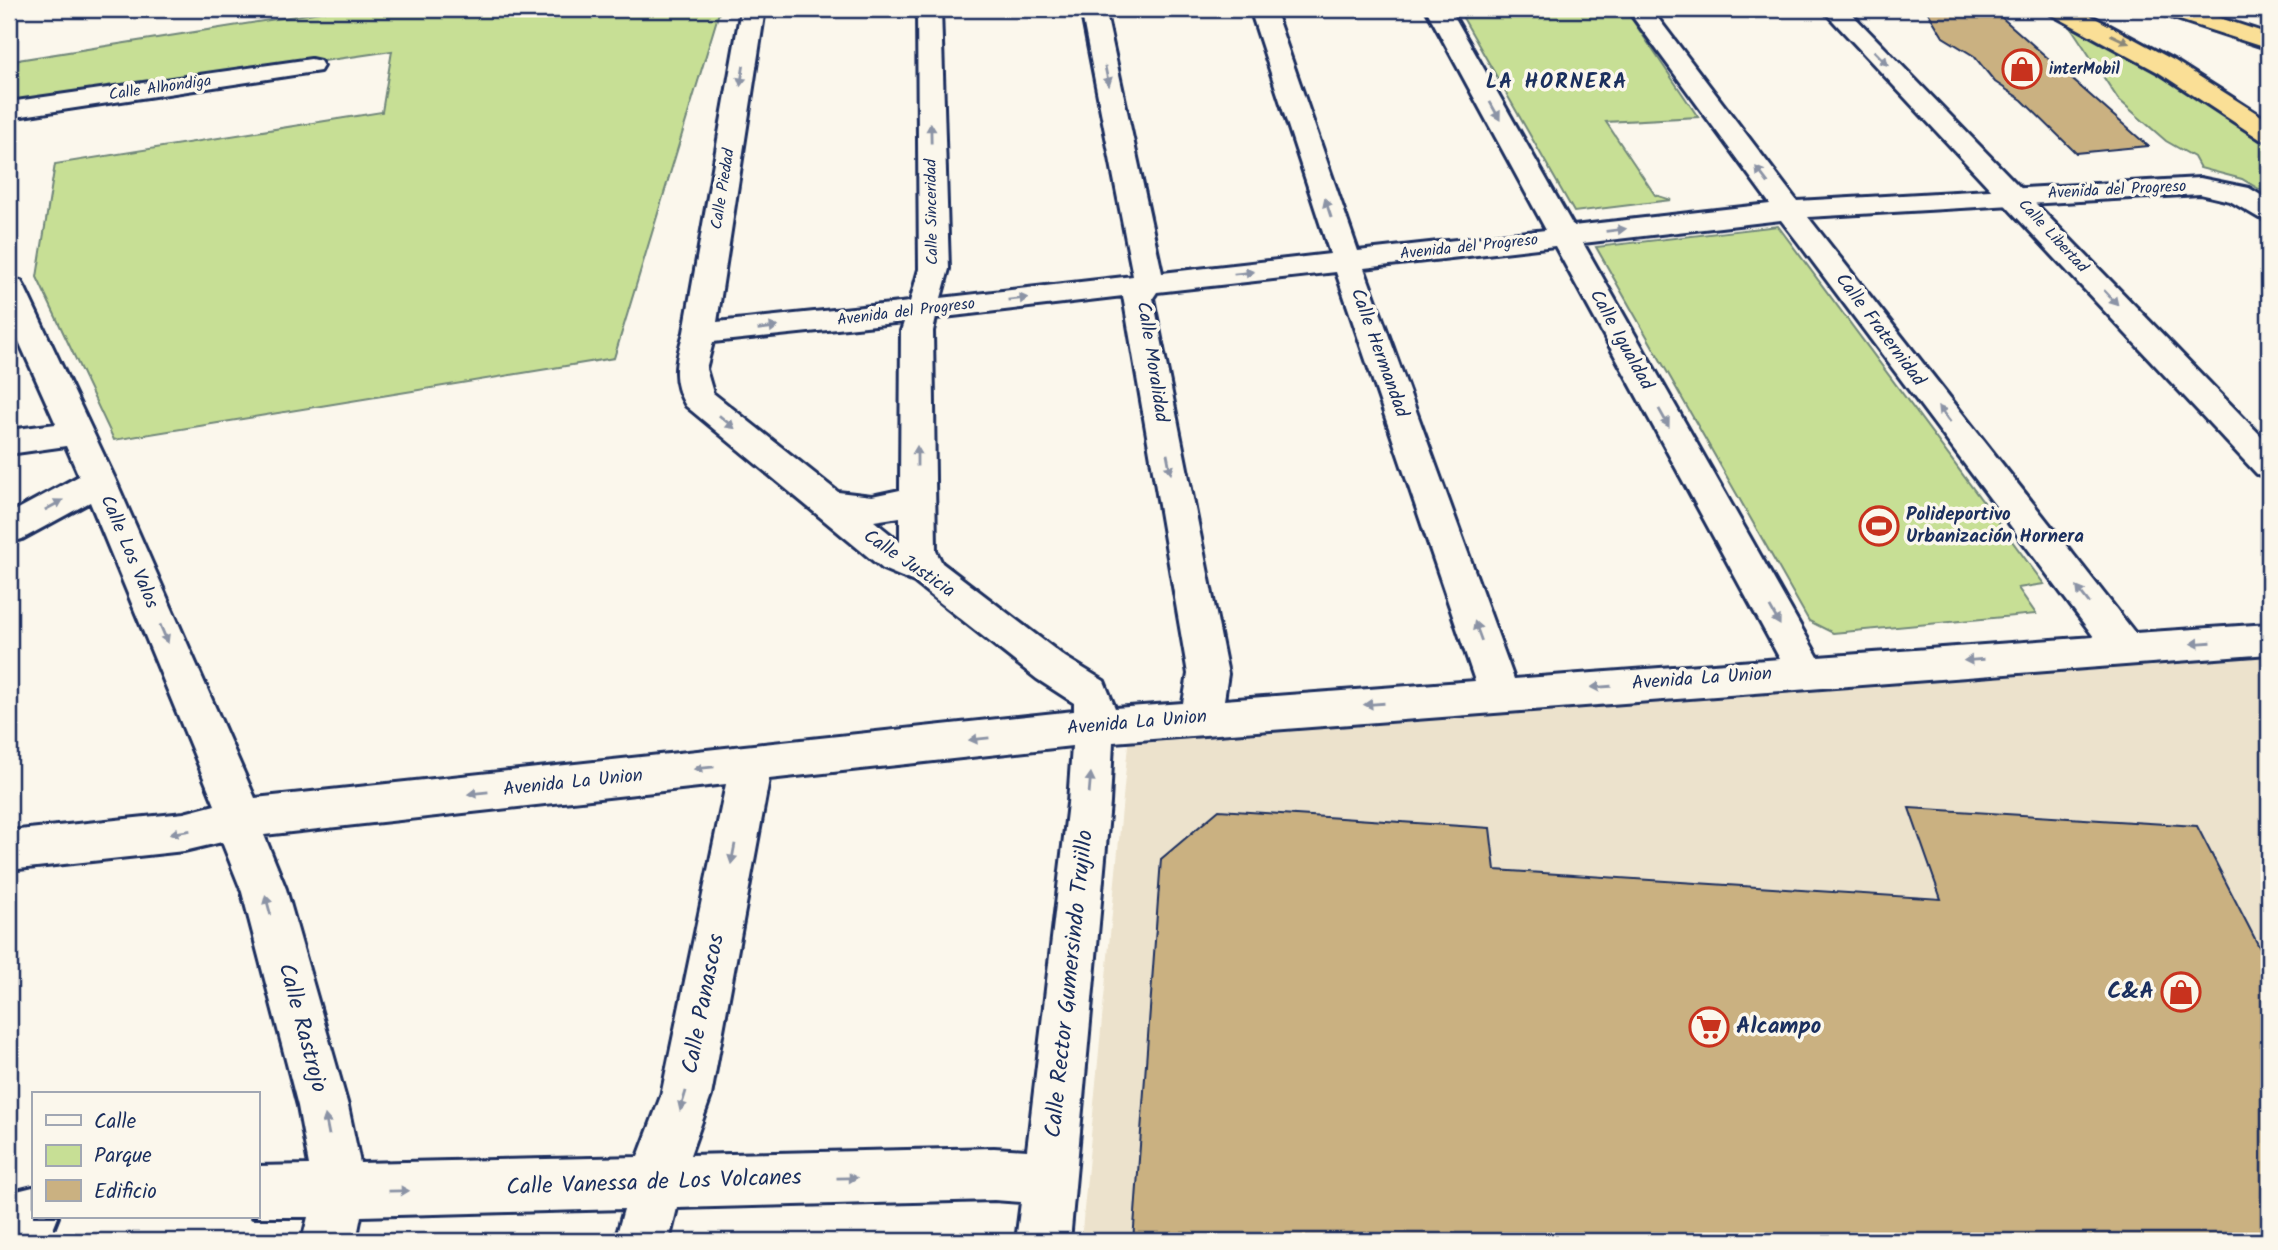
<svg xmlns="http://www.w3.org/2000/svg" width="2278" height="1250" font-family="Kalam,sans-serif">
	<rect width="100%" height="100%" fill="#fbf7ec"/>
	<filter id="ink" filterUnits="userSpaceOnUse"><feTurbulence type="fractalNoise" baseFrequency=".0143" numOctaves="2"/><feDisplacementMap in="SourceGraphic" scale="14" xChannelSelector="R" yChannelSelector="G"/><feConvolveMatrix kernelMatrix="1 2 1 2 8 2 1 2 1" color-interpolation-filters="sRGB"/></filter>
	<g filter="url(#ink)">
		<polygon fill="#ece2cc" points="2269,627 2269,1241 1081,1241 1131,713"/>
		<g fill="#c7df95" stroke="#71877a" stroke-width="2">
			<polygon points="339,9 720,9 614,358 114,440 37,277 55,164 382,112 392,51 9,107 9,94 18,60"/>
			<polygon points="1458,9 1625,9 1698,117 1606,122 1655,195 1671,200 1574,212"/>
			<polygon points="2070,26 2083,27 2219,106 2269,142 2269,195 2242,179 2200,168 2194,157 2166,141 2118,99"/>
			<polygon points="1778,226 2044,584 2018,588 2036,614 1833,633 1809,621 1596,247"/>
		</g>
		<g fill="#cab181" stroke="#1b2f5e" stroke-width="2">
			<polygon points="1926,9 1992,9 2148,146 2076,153 2022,100 1995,82 1974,56 1943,37"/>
			<polygon points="1909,808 2197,826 2269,966 2269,1241 1133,1241 1161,859 1219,810 1490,828 1495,870 1941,899"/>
		</g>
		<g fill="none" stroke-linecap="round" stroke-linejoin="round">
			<g stroke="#1b2f5e" stroke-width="6">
				<g id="street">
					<path d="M 741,9 L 765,9 L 717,322 L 910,302 L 919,269 L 917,9 L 941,9 L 949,269 L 941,298 L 1133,276 L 1081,9 L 1105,9 L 1162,273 L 1330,254 L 1250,9 L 1274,9 L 1358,251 L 1546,230 L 1426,9 L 1450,9 L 1573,226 L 1770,204 L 1627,9 L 1651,9 L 1797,201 L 2200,178 L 2249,188 L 2269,200 L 2269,220 L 2259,218 L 2230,201 L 2200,194 L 1808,217 L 2135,633 L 2269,624 L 2269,654 L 1113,742 L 1110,803 L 1070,1241 L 1016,1241 L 1021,1202 L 994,1200 L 677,1208 L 669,1241 L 615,1241 L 624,1209 L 361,1216 L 356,1241 L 302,1241 L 308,1217 L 253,1217 L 257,1217 L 257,1166 L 309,1165 L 298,1106 L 242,892 L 222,842 L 184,851 L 9,870 L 9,831 L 184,813 L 215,805 L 90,502 L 22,539 L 9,543 L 9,514 L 79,476 L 66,446 L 9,454 L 9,430 L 56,424 L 9,319 L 9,279 L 21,281 L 25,288 L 116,481 L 255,798 L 1074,711 L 1074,703 L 1037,679 L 914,582 L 883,569 L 686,406 C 670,379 676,360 684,332 ZM 1781,220 L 1798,242 L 2094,637 L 1818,657 L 1583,243 ZM 1555,246 L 1780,659 L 1514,679 L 1364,268 ZM 1336,272 L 1475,681 L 1224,700 L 1228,674 L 1153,298 L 1157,292 ZM 1123,296 L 1188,674 L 1183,703 L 1115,708 L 1104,681 L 1065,657 L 942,563 L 936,551 L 933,331 L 936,318 ZM 904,322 L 901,331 L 900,490 L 872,496 L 838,492 L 713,393 L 706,369 L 713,342 ZM 900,517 L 900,542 L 874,521 ZM 1072,746 L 1068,803 L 1027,1150 L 994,1148 L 690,1155 L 711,1096 L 769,779 ZM 726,784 L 661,1096 L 638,1157 L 360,1163 L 348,1106 L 286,889 L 264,835 Z"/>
					<polygon points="311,59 320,61 323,66 320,71 9,118 9,102"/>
					<polygon points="33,1187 33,1217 58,1217 52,1232 26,1241 9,1241 9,1193"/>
				</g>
			</g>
			<g stroke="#1b2f5e" stroke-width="6">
				<polygon id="secondary" points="1822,9 1847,9 2269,444 2269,477 2257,474"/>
			</g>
			<g stroke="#1b2f5e" stroke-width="6">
				<g id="highway">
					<polygon points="2047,9 2077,9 2095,18 2175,61 2269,121 2269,141 2260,139 2158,72 2051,14"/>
					<polygon points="2157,9 2192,9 2269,34 2269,49 2161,14"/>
				</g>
			</g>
			<use href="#street" fill="#fbf7ec" fill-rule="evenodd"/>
			<use href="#secondary" fill="#fbf7ec" fill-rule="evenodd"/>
			<use href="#highway" fill="#fadf96" fill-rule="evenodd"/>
		</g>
		<defs><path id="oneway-solid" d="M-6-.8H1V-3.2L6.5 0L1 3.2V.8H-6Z" transform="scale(1.75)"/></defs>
		<use fill="#8a877a" href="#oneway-solid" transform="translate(2120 39) rotate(26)"/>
		<g fill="#8b93a5">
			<use href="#oneway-solid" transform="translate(1881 58) rotate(46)"/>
			<use href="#oneway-solid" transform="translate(742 76) rotate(99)"/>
			<use href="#oneway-solid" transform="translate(1107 76) rotate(78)"/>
			<use href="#oneway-solid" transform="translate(1495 111) rotate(61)"/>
			<use href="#oneway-solid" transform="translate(931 133) rotate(-91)"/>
			<use href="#oneway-solid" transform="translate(1762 175) rotate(-127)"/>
			<use href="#oneway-solid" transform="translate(1328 208) rotate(-108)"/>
			<use href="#oneway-solid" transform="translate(1616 230) rotate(-7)"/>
			<use href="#oneway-solid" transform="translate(1244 273) rotate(-6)"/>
			<use href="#oneway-solid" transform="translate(2111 298) rotate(47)"/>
			<use href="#oneway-solid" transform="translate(1018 299) rotate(-6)"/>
			<use href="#oneway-solid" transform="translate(768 328) rotate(-7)"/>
			<use href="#oneway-solid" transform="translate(1944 414) rotate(-127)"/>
			<use href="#oneway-solid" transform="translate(1664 418) rotate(61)"/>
			<use href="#oneway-solid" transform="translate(727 422) rotate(40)"/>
			<use href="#oneway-solid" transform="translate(917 456) rotate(-90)"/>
			<use href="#oneway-solid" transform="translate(1169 464) rotate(79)"/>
			<use href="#oneway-solid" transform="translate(54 505) rotate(-29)"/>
			<use href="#oneway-solid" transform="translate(2083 595) rotate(-128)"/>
			<use href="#oneway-solid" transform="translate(1775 616) rotate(61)"/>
			<use href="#oneway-solid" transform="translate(1478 631) rotate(-110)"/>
			<use href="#oneway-solid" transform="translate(164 634) rotate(67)"/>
			<use href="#oneway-solid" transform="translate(2201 643) rotate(176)"/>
			<use href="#oneway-solid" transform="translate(1974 660) rotate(176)"/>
			<use href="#oneway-solid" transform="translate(1601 687) rotate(176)"/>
			<use href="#oneway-solid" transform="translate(1374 704) rotate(176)"/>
			<use href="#oneway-solid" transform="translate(979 739) rotate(174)"/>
			<use href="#oneway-solid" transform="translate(704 768) rotate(174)"/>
			<use href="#oneway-solid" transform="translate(1090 783) rotate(-85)"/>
			<use href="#oneway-solid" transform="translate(478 793) rotate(174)"/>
			<use href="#oneway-solid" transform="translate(180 832) rotate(171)"/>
			<use href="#oneway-solid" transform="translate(733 854) rotate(101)"/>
			<use href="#oneway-solid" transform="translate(268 905) rotate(-105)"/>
			<use href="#oneway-solid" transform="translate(683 1101) rotate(107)"/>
			<use href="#oneway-solid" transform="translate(327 1125) rotate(-101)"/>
			<use href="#oneway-solid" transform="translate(847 1178) rotate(-1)"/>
			<use href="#oneway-solid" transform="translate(399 1191) rotate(-1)"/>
		</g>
	</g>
	<defs>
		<g id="shop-ring" transform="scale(2.0125)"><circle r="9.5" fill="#fbf7ec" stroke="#c8321e" stroke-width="1.5"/><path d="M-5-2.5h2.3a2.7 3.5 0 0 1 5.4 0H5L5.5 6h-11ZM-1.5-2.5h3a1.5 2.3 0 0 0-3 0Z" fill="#c8321e"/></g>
		<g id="stadium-ring" transform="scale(2.0125)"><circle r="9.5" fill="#fbf7ec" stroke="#c8321e" stroke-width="1.5"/><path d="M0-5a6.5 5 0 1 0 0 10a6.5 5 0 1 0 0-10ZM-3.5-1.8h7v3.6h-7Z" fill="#c8321e"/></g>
		<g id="supermarket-ring" transform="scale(2.0125)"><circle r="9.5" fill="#fbf7ec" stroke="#c8321e" stroke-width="1.5"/><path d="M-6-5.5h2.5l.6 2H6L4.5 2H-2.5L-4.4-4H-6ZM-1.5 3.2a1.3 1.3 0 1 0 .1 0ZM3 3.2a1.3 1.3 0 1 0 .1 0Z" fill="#c8321e"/></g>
	</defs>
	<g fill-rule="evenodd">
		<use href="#shop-ring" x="2022" y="69"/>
		<use href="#stadium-ring" x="1879" y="526"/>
		<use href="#shop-ring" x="2181" y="992"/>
		<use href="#supermarket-ring" x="1709" y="1027"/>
	</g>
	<g text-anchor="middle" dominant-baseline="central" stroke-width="7" stroke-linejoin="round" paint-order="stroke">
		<g font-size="16" font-weight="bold" fill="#1b2f5e" stroke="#fbf7ec" text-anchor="start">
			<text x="2049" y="69">interMobil</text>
		</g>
		<g font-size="16" fill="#1b2f5e" stroke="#fbf7ec">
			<text transform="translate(160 88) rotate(-8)">Calle Alhondiga</text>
			<text transform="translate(723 189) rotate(-81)">Calle Piedad</text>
			<text transform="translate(2117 190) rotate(-3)">Avenida del Progreso</text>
			<text transform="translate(932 212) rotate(-91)">Calle Sinceridad</text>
			<text transform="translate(2053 236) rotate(47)">Calle Libertad</text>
			<text transform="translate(1469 247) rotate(-6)">Avenida del Progreso</text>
			<text transform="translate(906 312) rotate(-7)">Avenida del Progreso</text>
		</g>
		<g font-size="19" fill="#1b2f5e" stroke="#fbf7ec">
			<text transform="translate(1880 330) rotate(53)">Calle Fraternidad</text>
			<text transform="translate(1621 340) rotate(61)">Calle Igualdad</text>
			<text transform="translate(1379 353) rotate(70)">Calle Hermandad</text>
			<text transform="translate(1152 362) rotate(81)">Calle Moralidad</text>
			<text transform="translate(129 552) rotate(67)">Calle Los Valos</text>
			<text transform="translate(909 564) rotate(34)">Calle Justicia</text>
			<text transform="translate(1702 679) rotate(-4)">Avenida La Union</text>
			<text transform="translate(1137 723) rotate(-5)">Avenida La Union</text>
			<text transform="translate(573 783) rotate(-6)">Avenida La Union</text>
		</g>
		<g font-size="19" font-weight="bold" fill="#1b2f5e" stroke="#fbf7ec" text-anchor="start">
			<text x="1906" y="515">Polideportivo<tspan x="1906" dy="22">Urbanización Hornera</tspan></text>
		</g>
		<g font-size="21" font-weight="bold" letter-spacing="2" fill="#1b2f5e" stroke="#fbf7ec">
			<text x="1557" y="82">LA HORNERA</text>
		</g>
		<g font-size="23" fill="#1b2f5e" stroke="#fbf7ec">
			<text transform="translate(1070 984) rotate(-84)">Calle Rector Gumersindo Trujillo</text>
			<text transform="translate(704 1004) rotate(-79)">Calle Panascos</text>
			<text transform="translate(302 1028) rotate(75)">Calle Rastrojo</text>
			<text transform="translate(654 1183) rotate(-2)">Calle Vanessa de Los Volcanes</text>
		</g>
		<g font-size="23" font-weight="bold" fill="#1b2f5e" stroke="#fbf7ec" text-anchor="end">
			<text x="2154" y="992">C&amp;A</text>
			<text x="1736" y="1027" text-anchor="start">Alcampo</text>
		</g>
	</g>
	<rect width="2278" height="1250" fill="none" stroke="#fbf7ec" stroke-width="35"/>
	<rect x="18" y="18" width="2243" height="1215" fill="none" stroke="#1b2f5e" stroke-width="2.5" filter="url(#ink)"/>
	<rect x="32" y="1092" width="228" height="126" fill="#fbf7ec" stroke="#a1a7b3" stroke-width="2"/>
	<rect x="46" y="1115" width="35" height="10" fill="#fbf7ec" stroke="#a1a7b3" stroke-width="2"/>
	<text x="94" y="1128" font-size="21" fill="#1b2f5e">Calle</text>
	<rect x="46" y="1145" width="35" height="21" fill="#c7df95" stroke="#a1a7b3" stroke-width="2"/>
	<text x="94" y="1162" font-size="21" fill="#1b2f5e">Parque</text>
	<rect x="46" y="1180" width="35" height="21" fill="#cab181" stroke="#a1a7b3" stroke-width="2"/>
	<text x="94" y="1198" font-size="21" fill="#1b2f5e">Edificio</text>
</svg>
